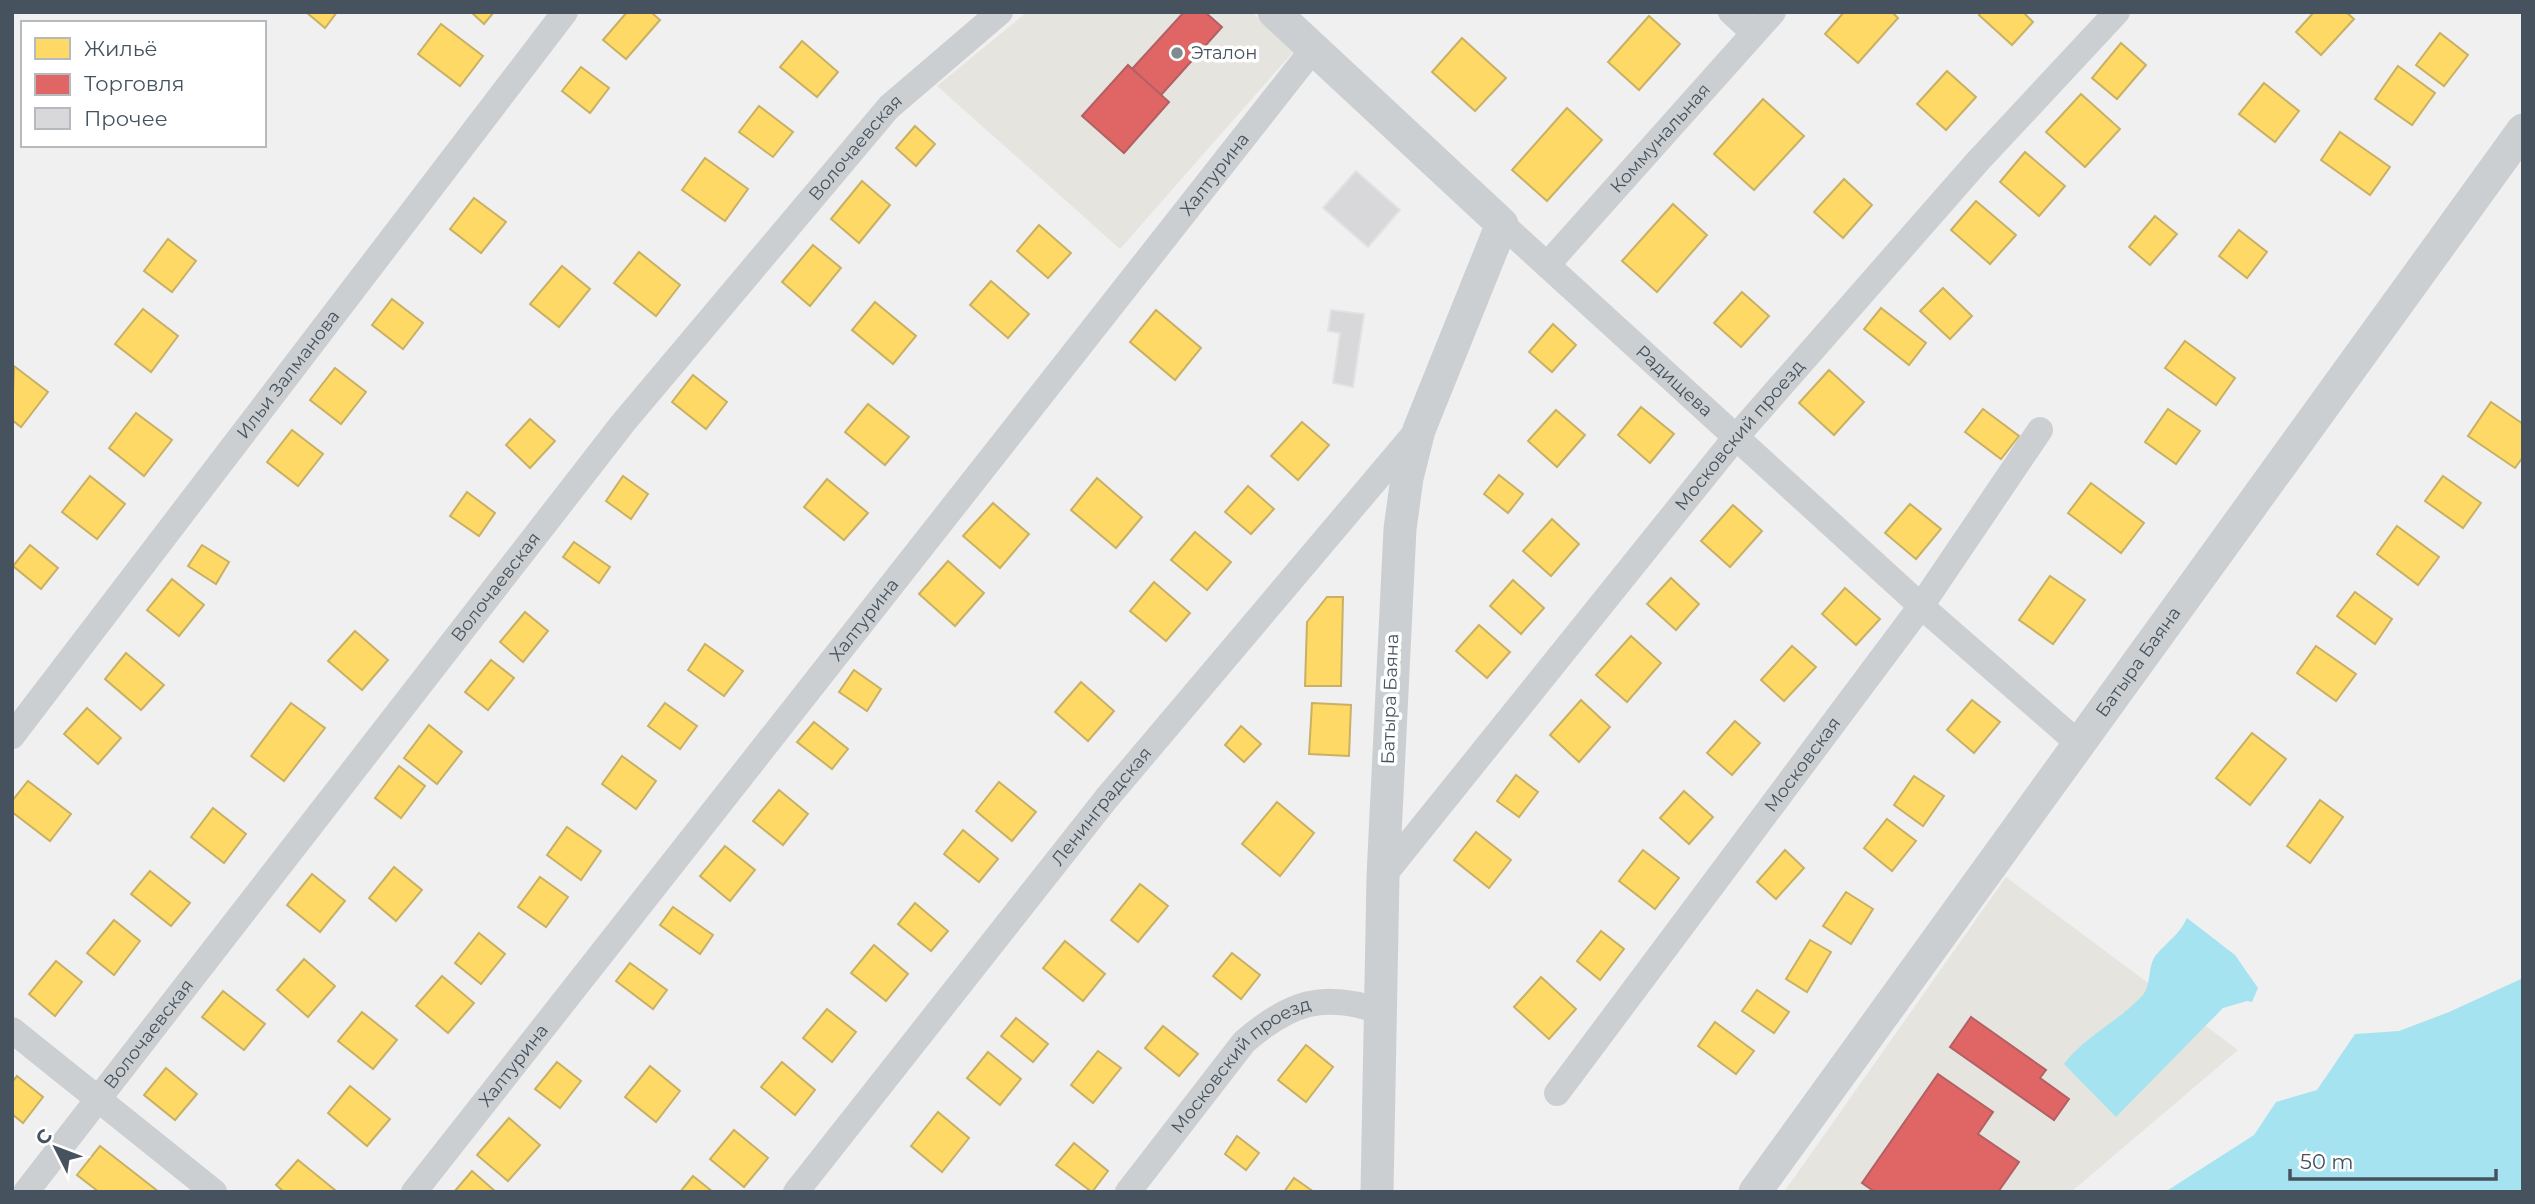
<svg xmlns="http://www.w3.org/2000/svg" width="2535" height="1204" font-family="Montserrat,sans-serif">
	<rect width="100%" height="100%" fill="#f1f0f0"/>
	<g fill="#e6e4de">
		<polygon points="1027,12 1252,12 1294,51 1120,249 937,86"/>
		<polygon points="2006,877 2238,1050 2071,1192 1784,1192"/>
	</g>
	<g fill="#a5e3f1">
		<path d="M 2187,918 L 2235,955 L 2258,988 L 2252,1002 L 2247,1001 L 2223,1008 L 2116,1117 L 2064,1064 C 2085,1036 2118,1022 2142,996 C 2152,986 2147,966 2156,955 C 2168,941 2179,935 2187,918 Z"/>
		<polygon points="2523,978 2523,1192 2165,1192 2254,1135 2276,1102 2317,1090 2355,1034 2399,1031 2449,1012"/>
	</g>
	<g fill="#ffd966" stroke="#c8b164" stroke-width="2">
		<polygon points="306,12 337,12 325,28"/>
		<polygon points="471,12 494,12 484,24"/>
		<polygon points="627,12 651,12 660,20 626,59 603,40"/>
		<polygon points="1844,12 1892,12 1898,18 1858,63 1825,34"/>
		<polygon points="1981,12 2023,12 2033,22 2012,45 1979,15"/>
		<polygon points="2314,12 2346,12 2354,19 2321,55 2296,32"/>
		<polygon points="1649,16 1680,44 1639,90 1608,62"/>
		<polygon points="441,24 483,56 460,86 418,54"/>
		<polygon points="2440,33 2468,55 2444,86 2416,65"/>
		<polygon points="1462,38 1506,78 1475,111 1432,72"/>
		<polygon points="802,41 838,72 817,97 780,67"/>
		<polygon points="2121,43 2146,65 2117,99 2092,78"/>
		<polygon points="2398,66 2435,93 2412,125 2375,99"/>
		<polygon points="581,67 609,88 590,113 562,91"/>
		<polygon points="1947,71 1976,97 1946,130 1917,104"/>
		<polygon points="2264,83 2299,111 2275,142 2239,114"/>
		<polygon points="2081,94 2120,129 2085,167 2046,132"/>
		<polygon points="1763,99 1804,136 1754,190 1714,154"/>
		<polygon points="759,106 793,132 773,157 739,132"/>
		<polygon points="1567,108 1602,140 1547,201 1512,170"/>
		<polygon points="915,126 935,144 916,166 896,148"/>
		<polygon points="2340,132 2390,167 2370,195 2321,160"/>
		<polygon points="2025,152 2065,186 2039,216 2000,182"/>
		<polygon points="705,158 748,189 725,221 682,190"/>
		<polygon points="1844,179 1872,205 1843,238 1814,212"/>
		<polygon points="862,181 890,205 859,243 831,219"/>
		<polygon points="474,198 506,222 481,253 450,229"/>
		<polygon points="1976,201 2016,235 1990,264 1951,230"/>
		<polygon points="1673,204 1707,235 1657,292 1622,261"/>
		<polygon points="2155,216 2177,234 2150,265 2129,247"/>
		<polygon points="1039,225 1071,253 1048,278 1017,251"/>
		<polygon points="2239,230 2267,252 2247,278 2219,256"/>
		<polygon points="168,239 196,261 172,292 144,271"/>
		<polygon points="813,245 841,268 810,306 782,282"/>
		<polygon points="639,252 680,285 656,316 614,283"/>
		<polygon points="562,266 590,289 559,327 530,304"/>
		<polygon points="991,281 1029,314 1008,338 970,305"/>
		<polygon points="1943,288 1972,316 1950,339 1920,311"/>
		<polygon points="1742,292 1769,316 1741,347 1714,323"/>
		<polygon points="392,299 423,323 403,349 372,325"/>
		<polygon points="875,302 916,336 893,364 852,330"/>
		<polygon points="1881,308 1926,343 1909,365 1864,329"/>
		<polygon points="143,309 178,336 151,372 115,344"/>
		<polygon points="1156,310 1201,348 1175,380 1130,342"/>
		<polygon points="1553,324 1576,345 1552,372 1529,352"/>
		<polygon points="2185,341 2235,378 2216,405 2165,368"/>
		<polygon points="14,366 48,392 21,427 12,420"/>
		<polygon points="335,368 366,392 341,424 310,400"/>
		<polygon points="1829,370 1864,402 1834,435 1799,403"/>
		<polygon points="693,375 727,402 706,429 672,402"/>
		<polygon points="2491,402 2523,424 2523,457 2515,468 2468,436"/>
		<polygon points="868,404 909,437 885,465 845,432"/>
		<polygon points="1641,407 1674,434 1650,463 1618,435"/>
		<polygon points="1983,409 2019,436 2001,459 1965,432"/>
		<polygon points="2168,409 2200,431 2176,464 2145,442"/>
		<polygon points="1556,410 1585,435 1557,467 1528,441"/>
		<polygon points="136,413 172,440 144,476 109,448"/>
		<polygon points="530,419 555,441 530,468 506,445"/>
		<polygon points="1302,422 1329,445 1298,480 1271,456"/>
		<polygon points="292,430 323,454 298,486 267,462"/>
		<polygon points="1499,475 1523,494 1508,513 1484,494"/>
		<polygon points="90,476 125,504 97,539 62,512"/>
		<polygon points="623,476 648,494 631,519 606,501"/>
		<polygon points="2443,476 2481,503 2463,528 2425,501"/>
		<polygon points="1097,478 1142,517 1116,548 1071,510"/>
		<polygon points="827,479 868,513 844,540 804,507"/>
		<polygon points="2091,483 2144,523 2121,553 2068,513"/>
		<polygon points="1248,486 1274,509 1251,534 1225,512"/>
		<polygon points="467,492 495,513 479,536 450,516"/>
		<polygon points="993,503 1029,534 1000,568 963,536"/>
		<polygon points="1910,504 1941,529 1916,559 1885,533"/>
		<polygon points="1733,505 1762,531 1730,567 1701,541"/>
		<polygon points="1552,519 1579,544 1551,576 1523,551"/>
		<polygon points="2397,526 2439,557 2418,585 2377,554"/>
		<polygon points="1195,532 1231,562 1207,590 1171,560"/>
		<polygon points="574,542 610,567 599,583 563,557"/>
		<polygon points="30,545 58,568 41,589 13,566"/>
		<polygon points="202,545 229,562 216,584 188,566"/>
		<polygon points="948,561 984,593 955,626 919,594"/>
		<polygon points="2050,576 2085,600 2053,644 2019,620"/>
		<polygon points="1671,578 1699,604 1676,630 1647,604"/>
		<polygon points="172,579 204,605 179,636 147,610"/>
		<polygon points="1513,580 1544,608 1521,634 1490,606"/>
		<polygon points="1154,582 1190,613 1166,641 1130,611"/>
		<polygon points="1845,588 1880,619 1856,645 1822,614"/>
		<polygon points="2355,592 2392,619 2375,644 2337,616"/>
		<polygon points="1327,597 1343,597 1341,686 1305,686 1307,622"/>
		<polygon points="525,612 548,631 523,662 500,642"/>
		<polygon points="1479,625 1510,652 1487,678 1456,651"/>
		<polygon points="355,631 388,660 362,690 328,661"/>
		<polygon points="1631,636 1661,663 1627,702 1596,675"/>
		<polygon points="705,644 743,671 724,696 688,670"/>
		<polygon points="1792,646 1816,667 1784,701 1761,680"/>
		<polygon points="2316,646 2356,674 2336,701 2297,673"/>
		<polygon points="126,653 164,685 141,710 105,679"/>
		<polygon points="491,660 514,678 488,710 465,692"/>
		<polygon points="854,670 881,689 867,711 839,692"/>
		<polygon points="1081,682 1114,711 1088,741 1055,712"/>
		<polygon points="1581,700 1610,727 1579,762 1550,735"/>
		<polygon points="1972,700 2000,722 1974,753 1947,730"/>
		<polygon points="291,703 325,728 284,781 251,756"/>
		<polygon points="665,703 697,726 680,749 648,726"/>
		<polygon points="1312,703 1351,705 1349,756 1309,754"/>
		<polygon points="87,708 121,738 98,764 64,734"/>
		<polygon points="1735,721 1760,743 1732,775 1707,753"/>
		<polygon points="814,722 848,749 832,769 797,742"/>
		<polygon points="429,725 462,752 437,784 404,758"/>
		<polygon points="1241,726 1261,744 1244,762 1225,745"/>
		<polygon points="2252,733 2286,759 2250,805 2216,778"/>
		<polygon points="622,756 656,781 636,809 602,784"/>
		<polygon points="399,766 425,786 401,818 375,798"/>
		<polygon points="1516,775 1538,792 1519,817 1497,801"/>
		<polygon points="1914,776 1944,796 1923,826 1894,805"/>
		<polygon points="28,781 71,814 50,841 12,812 12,801"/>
		<polygon points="999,782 1036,812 1012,841 976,811"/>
		<polygon points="779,790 808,814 783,845 753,821"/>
		<polygon points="1684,791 1713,817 1689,844 1660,818"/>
		<polygon points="2320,800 2343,817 2310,863 2287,846"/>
		<polygon points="1277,802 1314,833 1280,876 1242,844"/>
		<polygon points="213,808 246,834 224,863 191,837"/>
		<polygon points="1887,819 1916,841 1892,871 1864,848"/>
		<polygon points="567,827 601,851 581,880 547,855"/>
		<polygon points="963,830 998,859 979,882 944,854"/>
		<polygon points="1476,832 1511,860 1489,888 1454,860"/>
		<polygon points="725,846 755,870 730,901 700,876"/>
		<polygon points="1643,850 1679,878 1655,909 1619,881"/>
		<polygon points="1785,850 1804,868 1776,899 1757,882"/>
		<polygon points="394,867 422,890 396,921 369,898"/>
		<polygon points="150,871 190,903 171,926 131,894"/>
		<polygon points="312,874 345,901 320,932 287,905"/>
		<polygon points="540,877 568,897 546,927 518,907"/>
		<polygon points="1140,884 1168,906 1138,942 1111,920"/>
		<polygon points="1846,892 1873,909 1851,944 1823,926"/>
		<polygon points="915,903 948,931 931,951 898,924"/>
		<polygon points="673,907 713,935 700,954 660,925"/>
		<polygon points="114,920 140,941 114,975 87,953"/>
		<polygon points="1601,931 1624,949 1600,980 1577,961"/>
		<polygon points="479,933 505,954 481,984 455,963"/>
		<polygon points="1810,940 1831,952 1807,992 1786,979"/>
		<polygon points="1065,941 1105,974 1083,1001 1043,968"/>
		<polygon points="874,945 908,974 886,1001 851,973"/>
		<polygon points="1232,953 1260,975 1241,999 1213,976"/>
		<polygon points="304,959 335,986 308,1017 277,990"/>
		<polygon points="56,961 82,982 55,1016 29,994"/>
		<polygon points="630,963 667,990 653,1009 616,981"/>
		<polygon points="442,976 474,1003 448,1033 416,1006"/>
		<polygon points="1541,977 1576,1009 1549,1039 1514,1007"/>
		<polygon points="1757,990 1789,1012 1774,1033 1742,1011"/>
		<polygon points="223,991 265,1024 244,1050 202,1017"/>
		<polygon points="827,1009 856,1032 832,1062 803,1038"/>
		<polygon points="362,1012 397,1040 373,1069 338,1041"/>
		<polygon points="1016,1018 1048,1044 1033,1062 1001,1036"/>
		<polygon points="1715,1022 1754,1051 1736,1074 1698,1046"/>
		<polygon points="1163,1026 1198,1054 1179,1076 1145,1048"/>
		<polygon points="1306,1045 1333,1067 1306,1102 1278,1080"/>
		<polygon points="1098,1051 1121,1068 1093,1103 1071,1085"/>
		<polygon points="988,1052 1021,1079 1000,1105 967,1078"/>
		<polygon points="557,1062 581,1081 560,1108 535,1089"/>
		<polygon points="782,1062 815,1090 795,1115 761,1087"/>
		<polygon points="650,1066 680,1091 656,1122 625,1097"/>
		<polygon points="166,1068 197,1094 175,1120 144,1095"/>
		<polygon points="17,1076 43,1097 23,1123 12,1114 12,1082"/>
		<polygon points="350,1086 390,1119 367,1146 328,1113"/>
		<polygon points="938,1112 969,1138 942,1172 911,1146"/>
		<polygon points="509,1118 540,1145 508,1181 477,1155"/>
		<polygon points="734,1130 768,1158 744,1187 710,1159"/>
		<polygon points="1237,1136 1259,1153 1246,1170 1225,1154"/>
		<polygon points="1074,1143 1108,1171 1092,1192 1056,1165"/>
		<polygon points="100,1146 159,1192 99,1192 77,1175"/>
		<polygon points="298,1160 335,1190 333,1192 284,1192 276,1185"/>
		<polygon points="472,1171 496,1192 454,1192"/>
		<polygon points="693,1176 713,1192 680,1192"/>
		<polygon points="1294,1178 1314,1192 1284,1192"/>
	</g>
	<g fill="#e06666" stroke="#b26064" stroke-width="2">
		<polygon points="1184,12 1205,12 1222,27 1161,95 1132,69"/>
		<polygon points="1128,65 1169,102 1124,153 1082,116"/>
		<polygon points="1971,1017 2046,1070 2040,1078 2069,1099 2054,1120 1950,1047"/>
		<polygon points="1938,1074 1993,1112 1978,1134 2019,1162 1998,1192 1875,1192 1862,1183"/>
	</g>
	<g fill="#d8d8da" stroke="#e2e2e3" stroke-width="2">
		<polygon points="1356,171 1400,210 1368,247 1323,208"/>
		<polygon points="1331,310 1364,314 1353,387 1333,383 1340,333 1328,331"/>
	</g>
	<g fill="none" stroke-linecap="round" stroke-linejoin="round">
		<g stroke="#cccfd1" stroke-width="26">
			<polyline points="1731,12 1754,33"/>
			<path id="s1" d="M 1502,224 L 1921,606 L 2078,743"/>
			<path id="s2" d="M 1547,265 L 1773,12"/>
			<path id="s3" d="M 12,736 L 565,12"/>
			<path id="s4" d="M 1383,876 L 1736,437 L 1978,161 L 2117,12"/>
			<polyline points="12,1030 214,1192"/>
			<path id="s5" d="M 1557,1093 L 1921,606 L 2040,430"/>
			<path id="s6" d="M 26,1192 L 623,423 L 889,107 L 1000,12"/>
			<path id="s7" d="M 414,1192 L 1314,48"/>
			<path id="s8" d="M 796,1192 L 1106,799 L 1417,431"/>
			<path id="s9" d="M 1128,1192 L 1244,1042 C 1290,1002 1324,991 1382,1012"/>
		</g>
		<g stroke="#cccfd1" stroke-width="33">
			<polyline points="1274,12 1502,224 1419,430 1407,478 1400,529 1383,876 1377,1192"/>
			<path id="s10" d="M 1755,1192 L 2523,130"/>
		</g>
	</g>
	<circle fill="#828a91" stroke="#fff" stroke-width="2.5" cx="1177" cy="53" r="7"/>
	<g text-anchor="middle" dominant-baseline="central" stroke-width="7" stroke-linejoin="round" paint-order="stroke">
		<g font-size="18" fill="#46535e" stroke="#fff" text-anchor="start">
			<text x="1191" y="53">Эталон</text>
		</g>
		<g font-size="18" fill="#46535e" stroke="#fff">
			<text stroke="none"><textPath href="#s2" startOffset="170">Коммунальная</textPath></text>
			<text stroke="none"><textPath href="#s6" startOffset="1334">Волочаевская</textPath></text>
			<text stroke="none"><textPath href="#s7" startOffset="1295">Халтурина</textPath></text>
			<text stroke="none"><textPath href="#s3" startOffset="455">Ильи Залманова</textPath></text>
			<text stroke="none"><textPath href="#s1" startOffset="233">Радищева</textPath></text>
			<text stroke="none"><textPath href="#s4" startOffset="567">Московский проезд</textPath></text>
			<text stroke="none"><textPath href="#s6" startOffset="766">Волочаевская</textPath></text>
			<text stroke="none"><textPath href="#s7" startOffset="728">Халтурина</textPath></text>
			<text stroke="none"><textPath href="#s10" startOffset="654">Батыра Баяна</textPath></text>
			<text transform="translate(1390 699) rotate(-88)">Батыра Баяна</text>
			<text stroke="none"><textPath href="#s5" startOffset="410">Московская</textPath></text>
			<text stroke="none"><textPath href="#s8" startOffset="492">Ленинградская</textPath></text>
			<text stroke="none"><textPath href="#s6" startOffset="200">Волочаевская</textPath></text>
			<text stroke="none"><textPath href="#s7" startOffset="161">Халтурина</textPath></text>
			<text stroke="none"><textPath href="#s9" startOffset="172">Московский проезд</textPath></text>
		</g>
	</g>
	<rect width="2535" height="1204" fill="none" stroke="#46535e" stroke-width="28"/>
	<rect x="21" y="21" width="245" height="126" fill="#ffffff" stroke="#b5babf" stroke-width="2"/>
	<rect x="35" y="38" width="35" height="21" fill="#ffd966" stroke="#b5babf" stroke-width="2"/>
	<text x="84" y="56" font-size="21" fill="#46535e">Жильё</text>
	<rect x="35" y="74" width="35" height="21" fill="#e06666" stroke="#b5babf" stroke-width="2"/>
	<text x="84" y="91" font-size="21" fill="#46535e">Торговля</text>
	<rect x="35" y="108" width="35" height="21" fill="#d8d8da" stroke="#b5babf" stroke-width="2"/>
	<text x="84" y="126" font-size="21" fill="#46535e">Прочее</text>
	<g transform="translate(56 1148) rotate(312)" stroke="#ffffff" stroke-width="5" paint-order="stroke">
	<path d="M0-5L12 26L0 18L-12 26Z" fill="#46535e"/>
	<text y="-10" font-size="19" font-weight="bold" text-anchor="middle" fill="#46535e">С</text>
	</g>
	<path d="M2290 1169v10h206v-10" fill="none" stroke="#46535e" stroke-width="3.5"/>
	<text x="2300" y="1169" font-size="21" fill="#46535e" stroke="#ffffff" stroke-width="5" paint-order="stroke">50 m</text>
</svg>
